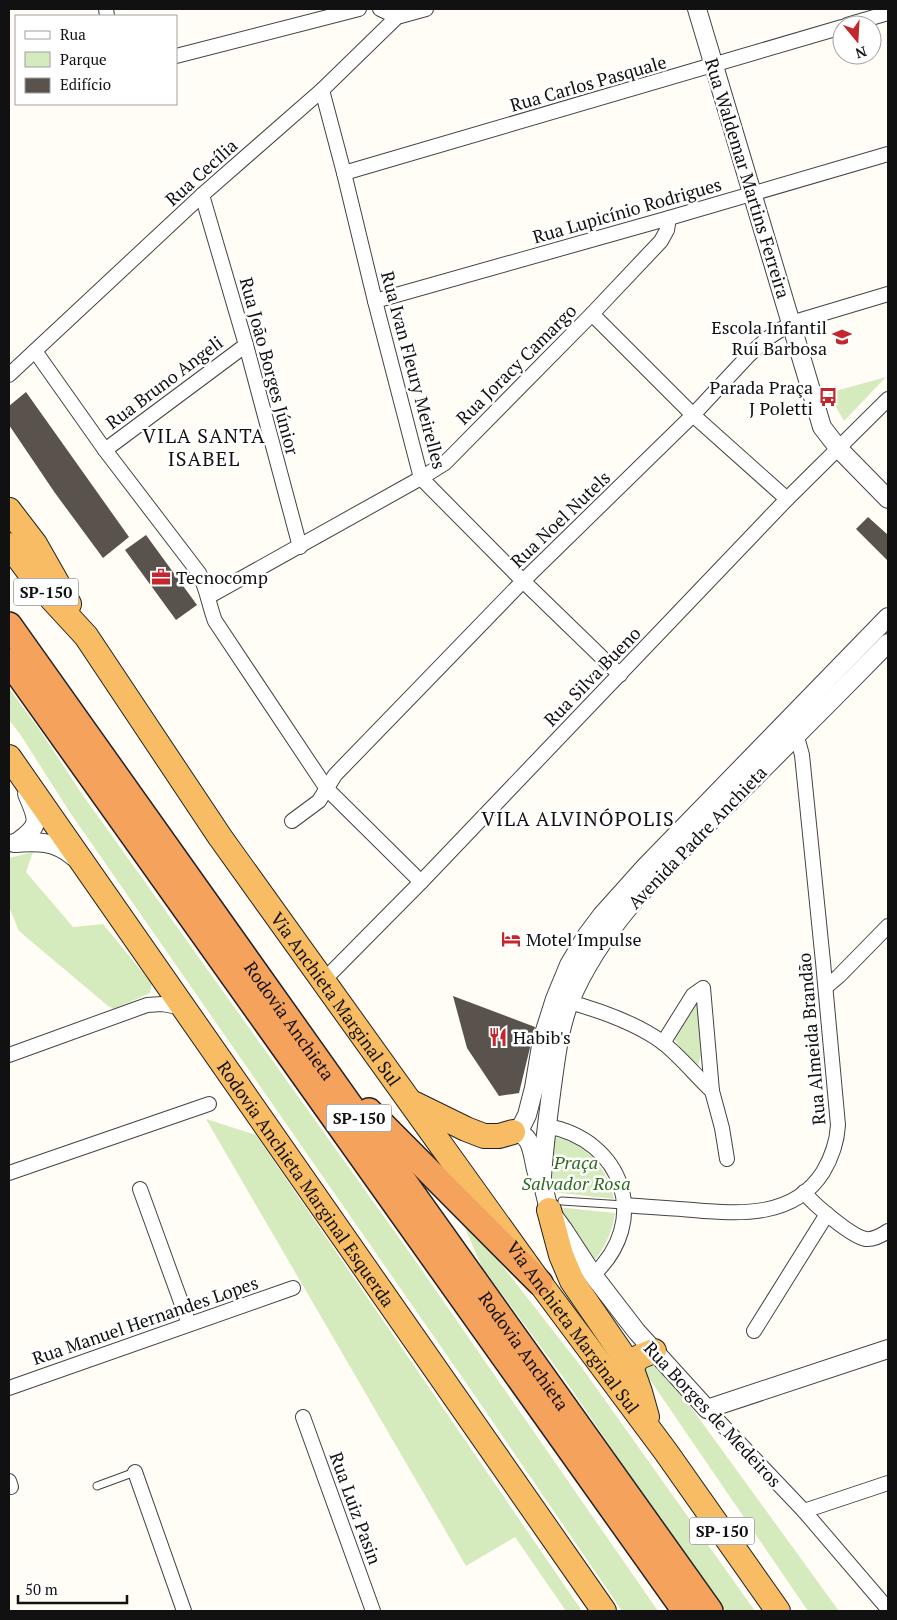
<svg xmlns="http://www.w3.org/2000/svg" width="897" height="1620" font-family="'PT Serif',serif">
	<rect width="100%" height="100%" fill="#fffdf5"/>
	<g fill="#d5ebbd">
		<polygon points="886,377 844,421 828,393"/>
		<polygon points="9,688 41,732 82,794 412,1256 658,1611 622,1611 471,1390 69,811 20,734 9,720"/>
		<polygon points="33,852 26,872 73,927 103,924 152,984 150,993 114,1009 108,1006 19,931 9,907 9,858"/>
		<path d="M 694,1002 L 698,1006 C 701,1028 706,1049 696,1069 L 672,1036 Z"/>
		<polygon points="206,1119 256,1135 582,1611 566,1611 515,1537 466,1566"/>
		<path d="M 554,1137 C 586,1143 607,1167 614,1199 L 552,1192 Z"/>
		<path d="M 556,1207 L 615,1213 C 612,1232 606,1246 594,1261 Z"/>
		<polygon points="461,1219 475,1231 580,1365 755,1611 726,1611 636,1484 563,1377 482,1267"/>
		<polygon points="654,1363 682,1395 839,1611 808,1611 644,1371 647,1365"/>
	</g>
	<g fill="#5a524d">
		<polygon points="26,392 129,537 103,558 55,493 9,425 9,406"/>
		<polygon points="868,517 888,535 888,561 856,529"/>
		<polygon points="146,535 197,605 176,620 125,550"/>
		<polygon points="453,996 535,1027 519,1093 499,1096 467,1048"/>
	</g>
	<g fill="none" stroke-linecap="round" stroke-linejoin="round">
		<g stroke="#444" stroke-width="9">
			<g id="service">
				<polyline points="562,1201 624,1205"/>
				<polyline points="97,1486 135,1472"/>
			</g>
		</g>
		<g stroke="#444" stroke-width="16">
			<g id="minor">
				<polyline points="106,9 107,16"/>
				<polyline points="380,9 397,17"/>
				<polyline points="847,25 888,13"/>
				<polyline points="176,56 359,9"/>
				<polyline points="322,90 344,173 375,301 421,478 523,581 620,675"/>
				<polyline points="344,173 842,27"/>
				<polyline points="202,195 246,345 300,547"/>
				<polyline points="375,301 669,218 888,154"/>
				<polyline points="592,314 693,415 787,499"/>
				<path d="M 35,351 L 105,450 L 199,573 C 207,589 209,605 215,621 L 327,789 L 421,882"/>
				<polyline points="9,375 202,195 322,90 397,17 426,9"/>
				<polyline points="105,450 246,345"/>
				<polyline points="208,597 421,478 445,463 592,314 661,241 667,230 669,218"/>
				<polyline points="292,821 319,801 335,775 523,581 693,415 749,355 768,338 791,323 888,294"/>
				<polyline points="324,980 421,882 787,499 888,399"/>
				<polyline points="826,987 839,976 888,926"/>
				<path d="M 562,1000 C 596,1009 633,1021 662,1042 C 680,1056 695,1075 712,1091"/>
				<polyline points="663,1043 693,995 703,988 712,1091 722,1128 727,1159"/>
				<polyline points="9,1055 147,1005 162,1004 184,1008"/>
				<path d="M 546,1126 C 624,1139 651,1222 593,1275"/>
				<polyline points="9,1173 209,1104"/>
				<polyline points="140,1189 189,1324"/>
				<path d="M 804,1192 C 813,1204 852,1237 866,1239 C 874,1240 882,1235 888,1231"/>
				<path d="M 624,1205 C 647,1207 670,1208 693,1210 C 740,1214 794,1218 823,1172 C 832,1157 837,1143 838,1125 L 823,962 L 802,755 L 799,744 L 791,730"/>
				<polyline points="754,1331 827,1214"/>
				<polyline points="9,1388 293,1288"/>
				<polyline points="707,1409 804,1511 888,1609"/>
				<polyline points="303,1417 373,1611"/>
				<polyline points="135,1472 184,1611"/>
				<polyline points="9,1481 11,1487"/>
				<polyline points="804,1511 888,1483"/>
			</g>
		</g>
		<g stroke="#444" stroke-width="20">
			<g id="tertiary">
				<polyline points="697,9 822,427 839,449 888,499"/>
				<path d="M 888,643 C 835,697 781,751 728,804 C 668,864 603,922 570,1001 C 559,1028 556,1058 552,1086 C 548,1116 544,1146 542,1177 L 543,1185 L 549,1210 L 563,1229 L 593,1275 L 637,1332 L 707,1409 L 888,1349"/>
				<path d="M 14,843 C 38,841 55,841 74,857"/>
				<path d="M 16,843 C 41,825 39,821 27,794"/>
				<polyline points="513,1132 522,1125 527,1115 534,1088 542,1040 555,999 569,965 587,935 602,915 645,867 888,617"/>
				<path d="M 513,1132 C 534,1133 532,1158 537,1173"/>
			</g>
		</g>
		<g stroke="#222" stroke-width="26">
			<g id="trunk">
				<polyline points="9,510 35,544 69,604"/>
				<path id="s1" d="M 9,545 L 38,584 L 86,636 L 220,837 L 540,1283 L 666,1452 L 778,1611"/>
				<path id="s2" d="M 9,757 L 604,1611"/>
				<polyline points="415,1104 466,1129 484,1136 499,1136 513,1132"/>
				<polyline points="549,1210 561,1255 572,1281 631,1367 640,1392 647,1417"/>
				<polyline points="631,1367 639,1357 654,1351"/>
			</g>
		</g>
		<g stroke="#222" stroke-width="28">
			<g id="motorway">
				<path id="s3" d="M 9,625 C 243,954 475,1283 710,1611"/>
				<polyline points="9,661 685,1611"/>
				<polyline points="369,1111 540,1283"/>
			</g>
		</g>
		<use href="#service" stroke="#fff" stroke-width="7"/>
		<use href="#minor" stroke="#fff" stroke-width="14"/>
		<use href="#tertiary" stroke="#fff" stroke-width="18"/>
		<use href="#trunk" stroke="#f7bc64" stroke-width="24"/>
		<use href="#motorway" stroke="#f5a25d" stroke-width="25"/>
	</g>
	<defs>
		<g id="school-bare" transform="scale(1.5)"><path d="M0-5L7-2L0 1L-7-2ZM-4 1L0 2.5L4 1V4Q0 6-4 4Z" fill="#c4262e" stroke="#fff" stroke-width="2.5" paint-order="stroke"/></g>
		<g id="bus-bare" transform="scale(1.5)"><path d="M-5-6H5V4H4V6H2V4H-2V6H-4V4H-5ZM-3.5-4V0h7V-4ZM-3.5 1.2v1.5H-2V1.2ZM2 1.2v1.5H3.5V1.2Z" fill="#c4262e" stroke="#fff" stroke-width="2.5" paint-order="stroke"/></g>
		<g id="office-bare" transform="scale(1.5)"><path d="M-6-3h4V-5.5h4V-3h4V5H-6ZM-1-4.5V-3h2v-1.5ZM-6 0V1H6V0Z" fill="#c4262e" stroke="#fff" stroke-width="2.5" paint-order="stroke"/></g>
		<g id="hotel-bare" transform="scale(1.5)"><path d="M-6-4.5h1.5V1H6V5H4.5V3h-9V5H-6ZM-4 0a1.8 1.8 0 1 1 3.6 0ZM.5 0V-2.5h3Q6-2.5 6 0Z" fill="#c4262e" stroke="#fff" stroke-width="2.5" paint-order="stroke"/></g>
		<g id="restaurant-bare" transform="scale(1.5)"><path d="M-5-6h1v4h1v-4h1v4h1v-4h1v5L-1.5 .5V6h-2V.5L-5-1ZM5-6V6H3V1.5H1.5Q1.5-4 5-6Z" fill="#c4262e" stroke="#fff" stroke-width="2.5" paint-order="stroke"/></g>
	</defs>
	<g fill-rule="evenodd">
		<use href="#school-bare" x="842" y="337"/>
		<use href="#bus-bare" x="828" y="397"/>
		<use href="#office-bare" x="161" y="577"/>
		<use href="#hotel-bare" x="511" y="939"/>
		<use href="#restaurant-bare" x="498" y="1037"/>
	</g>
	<g text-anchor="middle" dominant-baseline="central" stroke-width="5" stroke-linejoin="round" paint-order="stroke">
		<g fill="#fff" stroke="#585858" stroke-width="1">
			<rect x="13.5" y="578.5" width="65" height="27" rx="4"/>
			<rect x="326.5" y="1104.5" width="65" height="27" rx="4"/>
			<rect x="689.5" y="1517.5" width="65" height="27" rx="4"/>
		</g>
		<g font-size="16" font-weight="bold" fill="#111">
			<text x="46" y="592">SP-150</text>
			<text x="359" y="1118">SP-150</text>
			<text x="722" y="1531">SP-150</text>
		</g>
		<g font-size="18" fill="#111" stroke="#fff">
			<text transform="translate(588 83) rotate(-16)">Rua Carlos Pasquale</text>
			<text transform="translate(201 172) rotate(-42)">Rua Cecília</text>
			<text transform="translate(748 178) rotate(73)">Rua Waldemar Martins Ferreira</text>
			<text transform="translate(627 210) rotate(-16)">Rua Lupicínio Rodrigues</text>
			<text transform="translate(516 364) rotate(-45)">Rua Joracy Camargo</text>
			<text transform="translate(270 366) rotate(75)">Rua João Borges Júnior</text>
			<text transform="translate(414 370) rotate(75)">Rua Ivan Fleury Meirelles</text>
			<text transform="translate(164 382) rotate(-37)">Rua Bruno Angeli</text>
			<text transform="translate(560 519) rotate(-44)">Rua Noel Nutels</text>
			<text transform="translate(592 676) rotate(-46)">Rua Silva Bueno</text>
			<text transform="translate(697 837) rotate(-46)">Avenida Padre Anchieta</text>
			<text stroke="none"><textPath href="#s1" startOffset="560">Via Anchieta Marginal Sul</textPath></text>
			<text stroke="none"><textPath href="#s3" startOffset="485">Rodovia Anchieta</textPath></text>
			<text transform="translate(811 1039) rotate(-95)">Rua Almeida Brandão</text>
			<text stroke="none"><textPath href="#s2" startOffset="520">Rodovia Anchieta Marginal Esquerda</textPath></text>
			<text transform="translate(145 1320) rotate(-19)">Rua Manuel Hernandes Lopes</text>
			<text stroke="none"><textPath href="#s1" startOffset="965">Via Anchieta Marginal Sul</textPath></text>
			<text stroke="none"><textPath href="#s3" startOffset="890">Rodovia Anchieta</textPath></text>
			<text transform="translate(713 1414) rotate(47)">Rua Borges de Medeiros</text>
			<text transform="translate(356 1508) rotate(70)">Rua Luiz Pasin</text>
		</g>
		<g font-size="18" fill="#111" stroke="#fff" text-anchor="start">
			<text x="827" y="327" text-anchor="end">Escola Infantil<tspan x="827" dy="21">Rui Barbosa</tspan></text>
			<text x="813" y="387" text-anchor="end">Parada Praça<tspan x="813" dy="21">J Poletti</tspan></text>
			<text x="176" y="577">Tecnocomp</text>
			<text x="526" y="939">Motel Impulse</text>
			<text x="513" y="1037">Habib's</text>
		</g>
		<g font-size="18" font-style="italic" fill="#2f6b1f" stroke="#fff">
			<text x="576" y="1162">Praça<tspan x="576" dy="21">Salvador Rosa</tspan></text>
		</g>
		<g font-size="20" letter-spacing="1" fill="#111" stroke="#fff">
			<text x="204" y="435">VILA SANTA<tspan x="204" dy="23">ISABEL</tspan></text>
			<text x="578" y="818">VILA ALVINÓPOLIS</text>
		</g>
	</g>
	<rect width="897" height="1620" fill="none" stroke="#111111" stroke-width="20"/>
	<rect x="15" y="15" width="162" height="90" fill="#ffffff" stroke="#a0a0a0"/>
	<rect x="25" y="31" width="25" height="8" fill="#ffffff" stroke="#a0a0a0"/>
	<text x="60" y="40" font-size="15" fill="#111111">Rua</text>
	<rect x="25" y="52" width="25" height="15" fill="#d5ebbd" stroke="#a0a0a0"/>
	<text x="60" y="65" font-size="15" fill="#111111">Parque</text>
	<rect x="25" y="78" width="25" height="15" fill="#5a524d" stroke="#a0a0a0"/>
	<text x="60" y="90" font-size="15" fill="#111111">Edifício</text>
	<g transform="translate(857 40) rotate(162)"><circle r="24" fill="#ffffff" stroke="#a0a0a0"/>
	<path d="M0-4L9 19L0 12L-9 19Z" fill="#c4262e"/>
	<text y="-8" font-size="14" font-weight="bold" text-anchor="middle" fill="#111111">N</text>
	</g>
	<path d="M18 1595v8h109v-8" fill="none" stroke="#111111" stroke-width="2.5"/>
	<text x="25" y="1595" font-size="15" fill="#111111" stroke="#ffffff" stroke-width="4" paint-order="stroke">50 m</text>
</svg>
